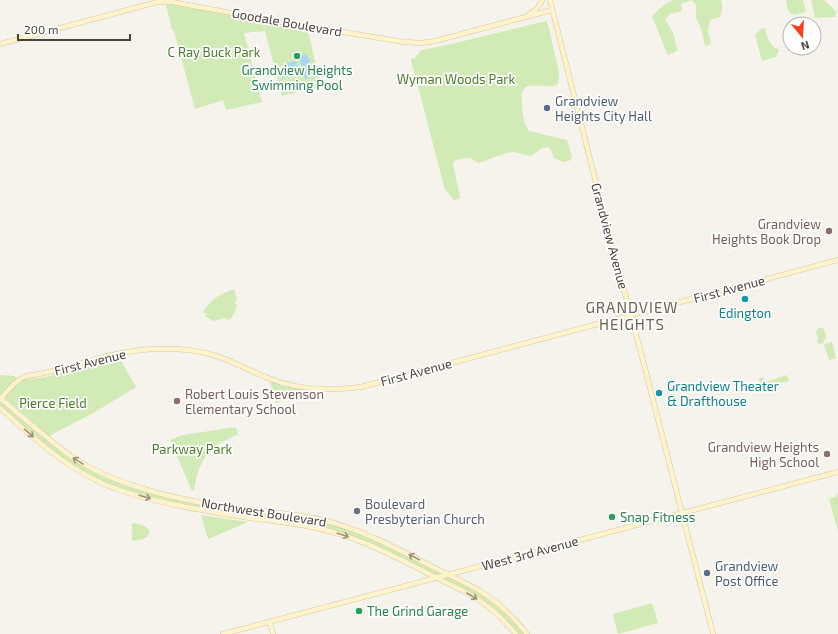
<svg xmlns="http://www.w3.org/2000/svg" width="838" height="634" font-family="'Exo 2',sans-serif">
	<rect width="100%" height="100%" fill="#f6f3ec"/>
	<g fill="#d2eab5">
		<path d="M 673,0 L 721,0 C 723,6 722,11 720,17 L 710,20 L 708,31 L 711,44 L 705,46 L 701,28 L 696,18 L 696,5 L 692,0 L 681,4 L 682,11 L 670,14 L 665,20 C 674,32 675,37 677,51 L 668,55 L 663,44 L 652,16 L 665,4 Z"/>
		<polygon points="786,0 803,0 806,12 794,15 788,11"/>
		<polygon points="811,0 825,0 825,1 836,11 835,17 815,18"/>
		<polygon points="165,1 235,13 308,31 321,86 282,96 265,31 244,33 262,102 226,110 223,100 195,109 174,31 172,30"/>
		<path d="M 546,21 L 548,24 L 558,68 L 559,74 L 558,84 C 549,91 524,78 522,94 C 521,97 522,101 522,104 C 523,114 523,122 529,131 L 567,140 L 572,157 L 571,160 L 563,162 L 554,158 L 551,150 L 548,147 L 542,148 L 534,154 L 530,156 L 514,152 L 506,153 L 479,163 L 476,162 C 469,155 463,159 454,161 L 453,164 L 460,197 L 459,199 L 454,200 L 445,189 L 444,186 L 411,60 L 412,58 L 414,59 L 421,50 L 438,47 Z"/>
		<path d="M 765,28 C 767,38 770,46 779,50 L 776,57 L 762,61 L 755,35 L 761,29 Z"/>
		<path d="M 234,289 L 237,300 L 235,302 L 237,306 L 234,314 L 229,320 L 224,318 L 213,321 L 205,316 L 207,314 L 203,312 C 211,299 220,294 234,289 Z"/>
		<polygon points="819,328 823,328 826,335 826,339 823,340 824,343 819,344 817,341 818,337 816,332"/>
		<polygon points="832,342 836,358 829,360 824,344"/>
		<path d="M 119,357 L 136,387 L 95,412 L 49,436 L 0,394 L 0,375 L 15,376 L 16,379 C 24,379 33,379 41,378 C 67,373 92,362 119,357 Z"/>
		<polygon points="787,375 789,381 761,387 759,378 763,377 765,382"/>
		<polygon points="270,381 302,389 295,394 276,403"/>
		<polygon points="0,398 54,444 111,478 175,497 324,521 379,540 489,597 527,634 516,634 479,600 406,562 335,533 195,509 119,490 72,467 0,408"/>
		<path d="M 236,427 L 238,434 C 231,438 222,441 216,446 C 201,457 197,473 194,490 L 192,491 L 170,440 L 183,435 Z"/>
		<polygon points="838,493 838,531 829,499 835,497"/>
		<polygon points="201,515 248,522 208,539"/>
		<path d="M 132,523 C 137,524 151,525 149,534 C 148,536 147,537 145,538 C 141,540 136,540 132,541 Z"/>
		<polygon points="652,603 658,623 618,634 613,614"/>
	</g>
	<g fill="#a9d4f2">
		<polygon points="306,54 310,61 312,73 310,74 311,77 305,79 299,56"/>
		<polygon points="296,61 300,73 282,78 280,71 287,69 288,74 290,74 287,63"/>
	</g>
	<g fill="none" stroke-linecap="round" stroke-linejoin="round">
		<g stroke="#d6c79b" stroke-width="5.5">
			<g id="secondary">
				<polyline points="550,0 609,235 640,349 713,634"/>
				<path d="M 527,16 C 534,11 539,8 542,0"/>
				<polyline points="0,44 157,2 172,2 270,20 404,42 421,43 435,41 552,10"/>
				<path d="M 0,398 C 14,410 29,423 44,435 C 54,443 64,452 75,459 C 117,485 167,497 215,505 C 251,511 287,512 323,520 C 363,530 400,550 437,569 C 451,576 466,583 480,591 C 498,602 514,617 527,634"/>
				<path d="M 0,400 C 7,392 14,381 24,377 C 29,375 34,375 39,374 C 48,372 57,370 66,368 C 113,352 157,343 206,353 C 228,358 247,370 268,378 C 297,390 330,391 361,387 L 838,260"/>
				<path d="M 0,408 C 36,440 72,474 119,490 C 155,502 193,509 231,515 C 261,520 291,522 321,529 C 361,538 398,558 435,577 C 447,583 460,589 473,596 C 489,606 503,619 516,634"/>
				<polyline points="270,622 273,634"/>
				<polyline points="223,634 838,472"/>
			</g>
		</g>
		<use href="#secondary" stroke="#fff3cd" stroke-width="4.5"/>
	</g>
	<defs><path id="oneway-shaft" d="M-6 0H5M1.5-3L5.5 0L1.5 3" fill="none" stroke-width="1.6" stroke-linecap="round" stroke-linejoin="round"/></defs>
	<g stroke="#9c937c">
		<use href="#oneway-shaft" transform="translate(29 433) rotate(41)"/>
		<use href="#oneway-shaft" transform="translate(78 461) rotate(-149)"/>
		<use href="#oneway-shaft" transform="translate(145 497) rotate(16)"/>
		<use href="#oneway-shaft" transform="translate(343 535) rotate(18)"/>
		<use href="#oneway-shaft" transform="translate(414 557) rotate(-152)"/>
		<use href="#oneway-shaft" transform="translate(472 596) rotate(30)"/>
	</g>
	<g fill="#2e9e5b" stroke="#fff" stroke-width="1.5">
		<circle cx="297" cy="56" r="4"/>
		<circle cx="612" cy="517" r="4"/>
		<circle cx="359" cy="611" r="4"/>
	</g>
	<g fill="#5c6f8a" stroke="#fff" stroke-width="1.5">
		<circle cx="547" cy="108" r="4"/>
		<circle cx="707" cy="573" r="4"/>
	</g>
	<g fill="#8d6e63" stroke="#fff" stroke-width="1.5">
		<circle cx="829" cy="231" r="4"/>
		<circle cx="177" cy="401" r="4"/>
		<circle cx="827" cy="454" r="4"/>
	</g>
	<g fill="#0f9aa8" stroke="#fff" stroke-width="1.5">
		<circle cx="745" cy="299" r="4"/>
		<circle cx="659" cy="393" r="4"/>
	</g>
	<circle fill="#6b7280" stroke="#fff" stroke-width="1.5" cx="357" cy="511" r="4"/>
	<g text-anchor="middle" dominant-baseline="central" stroke-width="3.5" stroke-linejoin="round" paint-order="stroke">
		<g font-size="13" fill="#4b4439" stroke="#fff">
			<text transform="translate(287 22) rotate(10)">Goodale Boulevard</text>
			<text transform="translate(610 236) rotate(75)">Grandview Avenue</text>
			<text transform="translate(729 289) rotate(-15)">First Avenue</text>
			<text transform="translate(90 362) rotate(-14)">First Avenue</text>
			<text transform="translate(416 372) rotate(-15)">First Avenue</text>
			<text transform="translate(264 512) rotate(9)">Northwest Boulevard</text>
			<text transform="translate(530 553) rotate(-15)">West 3rd Avenue</text>
		</g>
		<g font-size="13" fill="#4a7f2a" stroke="#fff">
			<text x="214" y="52">C Ray Buck Park</text>
			<text x="456" y="79">Wyman Woods Park</text>
			<text x="53" y="403">Pierce Field</text>
			<text x="192" y="449">Parkway Park</text>
		</g>
		<g font-size="13" fill="#27864d" stroke="#fff" text-anchor="start">
			<text x="297" y="70" text-anchor="middle">Grandview Heights<tspan x="297" dy="15">Swimming Pool</tspan></text>
			<text x="620" y="517">Snap Fitness</text>
			<text x="367" y="611">The Grind Garage</text>
		</g>
		<g font-size="13" fill="#4e5e75" stroke="#fff" text-anchor="start">
			<text x="555" y="101">Grandview<tspan x="555" dy="15">Heights City Hall</tspan></text>
			<text x="715" y="566">Grandview<tspan x="715" dy="15">Post Office</tspan></text>
		</g>
		<g font-size="13" fill="#785e54" stroke="#fff" text-anchor="end">
			<text x="821" y="224">Grandview<tspan x="821" dy="15">Heights Book Drop</tspan></text>
			<text x="185" y="394" text-anchor="start">Robert Louis Stevenson<tspan x="185" dy="15">Elementary School</tspan></text>
			<text x="819" y="447">Grandview Heights<tspan x="819" dy="15">High School</tspan></text>
		</g>
		<g font-size="13" fill="#0d838f" stroke="#fff">
			<text x="745" y="313">Edington</text>
			<text x="667" y="386" text-anchor="start">Grandview Theater<tspan x="667" dy="15">&amp; Drafthouse</tspan></text>
		</g>
		<g font-size="13" fill="#5b616d" stroke="#fff" text-anchor="start">
			<text x="365" y="504">Boulevard<tspan x="365" dy="15">Presbyterian Church</tspan></text>
		</g>
		<g font-size="15" letter-spacing="1" fill="#6e6250" stroke="#fff">
			<text x="632" y="307">GRANDVIEW<tspan x="632" dy="17">HEIGHTS</tspan></text>
		</g>
	</g>
	<g transform="translate(802 36) rotate(162)"><circle r="19" fill="#ffffff" stroke="#b7b4b0"/>
	<path d="M0-3L7 15L0 10L-7 15Z" fill="#fc3f1d"/>
	<text y="-6" font-size="11" font-weight="bold" text-anchor="middle" fill="#4b4439">N</text>
	</g>
	<path d="M18 34v6h112v-6" fill="none" stroke="#4b4439" stroke-width="2"/>
	<text x="24" y="34" font-size="12" fill="#4b4439" stroke="#ffffff" stroke-width="3" paint-order="stroke">200 m</text>
</svg>
